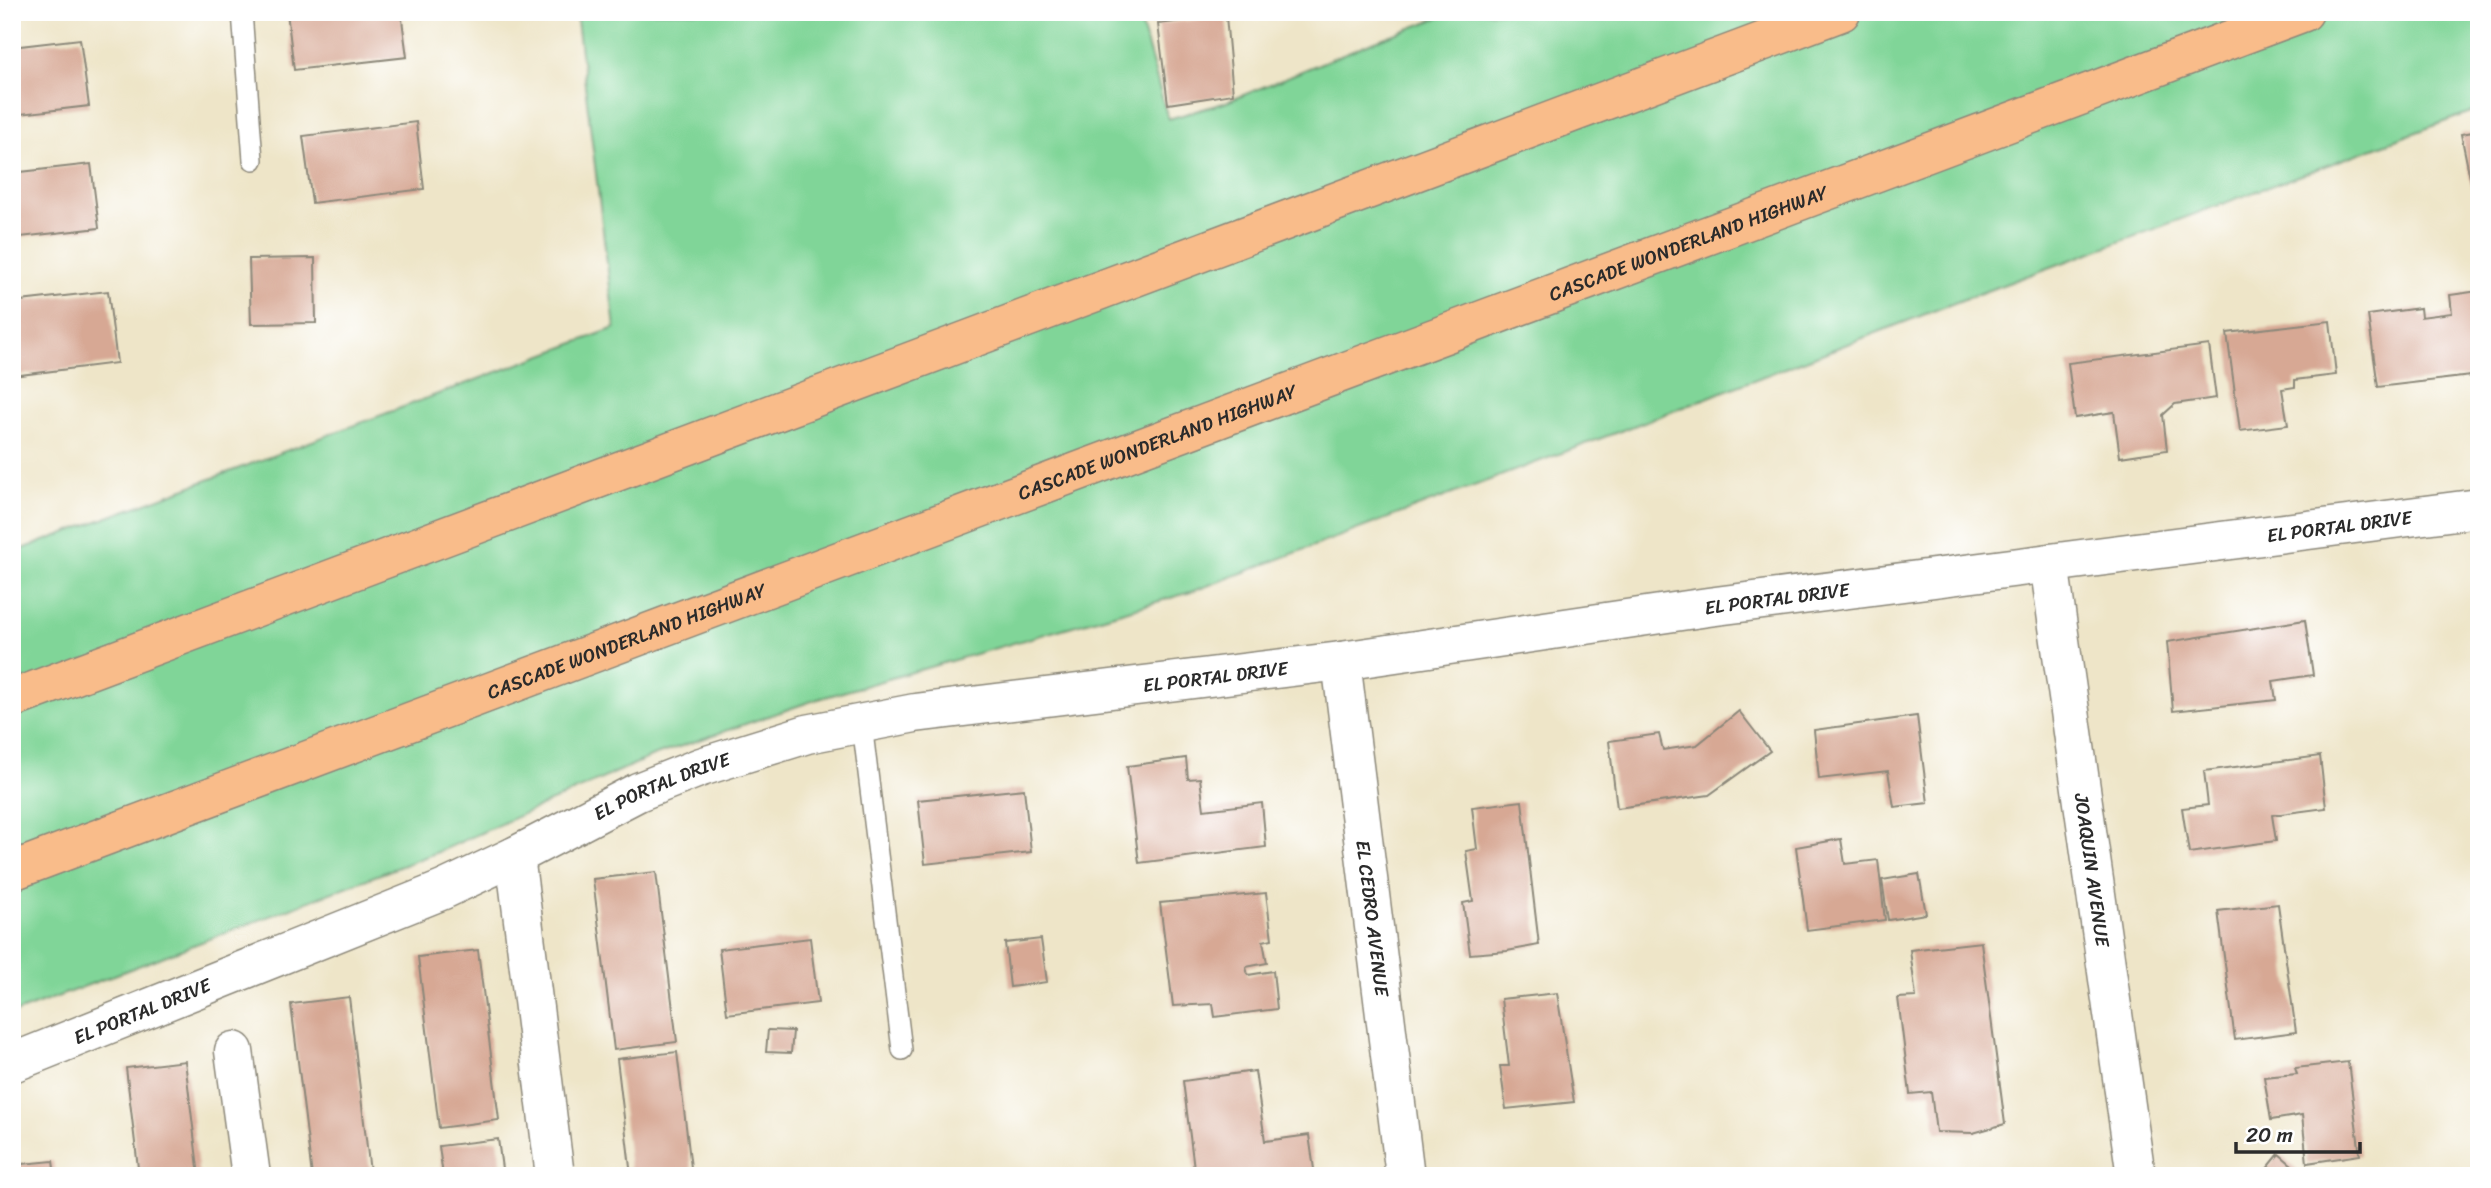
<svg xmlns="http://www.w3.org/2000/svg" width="2491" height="1188" font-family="Sriracha,sans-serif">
	<rect width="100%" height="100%" fill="#fff"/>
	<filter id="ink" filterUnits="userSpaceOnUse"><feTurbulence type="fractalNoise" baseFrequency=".0143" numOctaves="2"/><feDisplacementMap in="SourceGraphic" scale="14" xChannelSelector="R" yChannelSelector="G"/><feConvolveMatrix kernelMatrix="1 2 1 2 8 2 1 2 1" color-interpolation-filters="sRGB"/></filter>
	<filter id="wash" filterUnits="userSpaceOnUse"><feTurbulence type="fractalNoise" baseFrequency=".00686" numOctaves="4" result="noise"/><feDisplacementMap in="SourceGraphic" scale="28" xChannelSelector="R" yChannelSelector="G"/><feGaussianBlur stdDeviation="1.57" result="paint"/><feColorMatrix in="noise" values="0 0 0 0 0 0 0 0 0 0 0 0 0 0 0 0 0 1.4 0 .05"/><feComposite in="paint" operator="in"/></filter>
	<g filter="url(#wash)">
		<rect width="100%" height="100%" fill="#eee5c8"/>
		<polygon fill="#80d598" stroke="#568062" stroke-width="2" points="576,12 1138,12 1168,119 1224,103 1370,43 1454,12 2479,12 2479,109 1962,300 1631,427 1191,592 815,700 653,756 438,852 12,1014 12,553 615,328"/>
		<g id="blocks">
			<g fill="#d7a894">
				<polygon points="287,12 401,12 407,57 294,70"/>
				<polygon points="1226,16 1233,94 1168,104 1158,24"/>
				<polygon points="80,39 89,106 12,115 12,47"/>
				<polygon points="416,122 424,189 312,203 303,136"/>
				<polygon points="2479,131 2479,207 2476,207 2461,134"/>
				<polygon points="91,164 99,228 12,238 12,173"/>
				<polygon points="315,258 316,323 251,324 249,259"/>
				<polygon points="108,291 117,363 12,376 12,302"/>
				<polygon points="2479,291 2479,375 2378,387 2368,315 2420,308 2421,317 2452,313 2450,295"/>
				<polygon points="2330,321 2336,375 2295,380 2295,387 2282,389 2288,425 2240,431 2227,333"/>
				<polygon points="2209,345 2216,398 2175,404 2163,415 2167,450 2120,457 2114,412 2075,418 2068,363"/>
				<polygon points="2305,620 2313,675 2273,681 2276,700 2173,711 2167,642"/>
				<polygon points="1739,711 1770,751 1709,795 1617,808 1609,741 1659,734 1663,750 1697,745"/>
				<polygon points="1917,716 1928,803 1894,807 1888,771 1819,779 1814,730"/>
				<polygon points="2320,756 2326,808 2272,815 2276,841 2189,853 2182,808 2208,805 2204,771"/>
				<polygon points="1186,758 1188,779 1200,778 1204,810 1262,803 1266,847 1139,863 1127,766"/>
				<polygon points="1024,789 1031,852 925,864 918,800"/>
				<polygon points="1522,801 1539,945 1507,951 1470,954 1463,903 1473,901 1466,851 1477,849 1472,807"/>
				<polygon points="1841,839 1845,864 1878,860 1885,920 1807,930 1796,847"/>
				<polygon points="656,872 677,1042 614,1050 593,879"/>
				<polygon points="1919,874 1926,914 1888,920 1882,880"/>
				<polygon points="1266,893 1272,939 1263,941 1267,963 1246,967 1248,975 1273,971 1277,1009 1215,1017 1213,1004 1173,1006 1160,903"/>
				<polygon points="2278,904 2296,1032 2235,1040 2218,911"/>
				<polygon points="810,938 818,1003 727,1014 719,949"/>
				<polygon points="1041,939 1047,982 1010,987 1005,943"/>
				<polygon points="1981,942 2005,1124 1973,1133 1936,1132 1931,1092 1910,1094 1898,998 1916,997 1910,950"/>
				<polygon points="478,950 499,1120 439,1128 418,957"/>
				<polygon points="1557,993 1574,1102 1506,1109 1500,1066 1509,1066 1501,999"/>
				<polygon points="349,997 370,1172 312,1176 291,1004"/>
				<polygon points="768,1030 793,1031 791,1053 766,1052"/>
				<polygon points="677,1052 692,1176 631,1176 617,1059"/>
				<polygon points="185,1061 199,1176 139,1176 126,1068"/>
				<polygon points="2348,1062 2360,1155 2307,1163 2302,1115 2271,1120 2264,1077 2297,1074 2295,1068"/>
				<polygon points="1255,1071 1265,1141 1309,1135 1315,1176 1195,1176 1183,1081"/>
				<polygon points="498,1139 503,1176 443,1176 439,1146"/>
				<polygon points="2279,1154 2305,1176 2261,1176"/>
				<polygon points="53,1161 55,1176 12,1176 12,1165"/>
			</g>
		</g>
	</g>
	<g filter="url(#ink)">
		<use href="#blocks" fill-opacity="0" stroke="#8c887a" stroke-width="2"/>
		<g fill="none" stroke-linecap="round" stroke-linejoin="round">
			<g stroke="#8c887a" stroke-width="22">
				<g id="lane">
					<polyline points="242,12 253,160"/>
					<polyline points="862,724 902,1050"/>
				</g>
			</g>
			<g stroke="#8c887a" stroke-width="41">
				<g id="street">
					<path id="s1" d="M 2049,563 L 2136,1176"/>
					<path id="s2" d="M 1341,661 L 1405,1176"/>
					<polyline points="515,856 555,1176"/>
					<polyline points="234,1051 251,1176"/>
					<path id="s3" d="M 12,1063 L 443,890 L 515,856 L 638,792 L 701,767 L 807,734 L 915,713 L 1341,661 L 1708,607 L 2479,508"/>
				</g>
			</g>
			<g stroke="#8c887a" stroke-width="41">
				<g id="highway">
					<polyline points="12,699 1841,12"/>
					<path id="s4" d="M 12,871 L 2304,12"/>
				</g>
			</g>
			<use href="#lane" stroke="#fff" stroke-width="19"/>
			<use href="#street" stroke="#fff" stroke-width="38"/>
			<use href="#highway" stroke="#f9bc8a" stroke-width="38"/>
		</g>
	</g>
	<g text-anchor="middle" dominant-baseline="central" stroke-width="7" stroke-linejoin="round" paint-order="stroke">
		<g font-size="19" fill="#2b2b2b" stroke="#fff">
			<text stroke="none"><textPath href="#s4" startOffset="1790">CASCADE WONDERLAND HIGHWAY</textPath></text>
			<text stroke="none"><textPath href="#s4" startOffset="1223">CASCADE WONDERLAND HIGHWAY</textPath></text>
			<text stroke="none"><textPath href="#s3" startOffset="2408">EL PORTAL DRIVE</textPath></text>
			<text stroke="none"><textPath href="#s3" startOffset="1841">EL PORTAL DRIVE</textPath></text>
			<text stroke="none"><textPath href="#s4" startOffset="656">CASCADE WONDERLAND HIGHWAY</textPath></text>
			<text stroke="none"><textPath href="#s3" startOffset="1274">EL PORTAL DRIVE</textPath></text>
			<text stroke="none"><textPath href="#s3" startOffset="707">EL PORTAL DRIVE</textPath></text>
			<text stroke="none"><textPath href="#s1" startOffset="310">JOAQUIN AVENUE</textPath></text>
			<text stroke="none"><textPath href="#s2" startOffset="259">EL CEDRO AVENUE</textPath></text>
			<text stroke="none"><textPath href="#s3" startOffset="140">EL PORTAL DRIVE</textPath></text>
		</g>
	</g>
	<rect width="2491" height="1188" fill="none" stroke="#fff" stroke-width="42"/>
	<path d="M2236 1142v10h124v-10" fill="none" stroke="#2b2b2b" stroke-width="3.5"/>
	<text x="2246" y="1142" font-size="21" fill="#2b2b2b" stroke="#ffffff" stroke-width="5" paint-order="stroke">20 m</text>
</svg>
